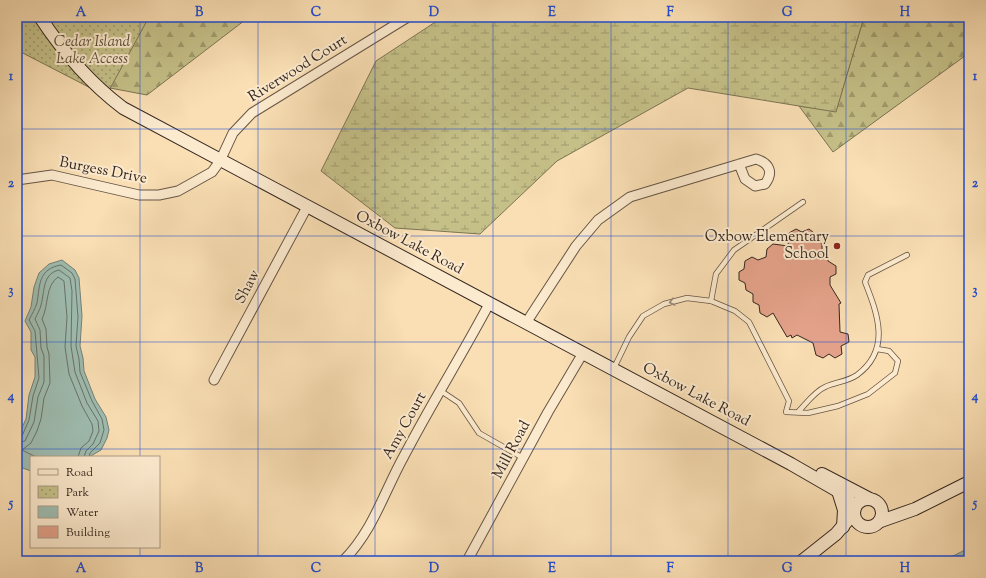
<svg xmlns="http://www.w3.org/2000/svg" width="986" height="578" font-family="'Sorts Mill Goudy',serif">
	<defs>
		<pattern id="forest-firs" width="22" height="20" patternUnits="userSpaceOnUse"><rect width="22" height="20" fill="#c5c088"/><path d="M5 1l3.5 6h-7zM16 11l3.5 6h-7z" fill="#a19c6f"/></pattern>
		<pattern id="wetland-marsh" width="20" height="14" patternUnits="userSpaceOnUse"><rect width="20" height="14" fill="#c5c088"/><path d="M1 5h8M5 5V1M11 12h8M15 12V8" fill="none" stroke="#a19c6f"/></pattern>
		<pattern id="park-dots" width="8" height="8" patternUnits="userSpaceOnUse"><rect width="8" height="8" fill="#c5c088"/><path d="M2 2h.1M6 6h.1" fill="none" stroke="#a19c6f" stroke-width="1.8" stroke-linecap="round"/></pattern>
	</defs>
	<rect width="100%" height="100%" fill="#fadfb4"/>
	<filter id="stains"><feTurbulence type="fractalNoise" baseFrequency=".005" numOctaves="4"/><feColorMatrix values="0 0 0 0 .2 0 0 0 0 .09 0 0 0 0 .02 0 0 0 .5 -.17"/></filter>
	<radialGradient id="worn" r=".72"><stop offset=".6" stop-color="#630" stop-opacity="0"/><stop offset="1" stop-color="#630" stop-opacity=".3"/></radialGradient>
	<g fill="url(#forest-firs)" stroke="#7c7454">
		<polygon points="53,17 249,17 147,95 110,88 64,36"/>
		<polygon points="864,17 969,17 969,53 833,152 799,106 836,111"/>
	</g>
	<polygon fill="url(#wetland-marsh)" stroke="#7c7454" points="443,17 864,17 836,112 688,88 557,161 480,234 395,228 321,171 376,61"/>
	<polygon fill="url(#park-dots)" stroke="#7c7454" points="17,17 149,17 106,96 17,50"/>
	<g fill="#9ebcb0" stroke="#748076">
		<polygon points="62,260 75,270 79,278 82,316 80,346 83,358 84,371 95,399 106,417 109,430 107,438 101,450 89,457 31,457 31,471 17,466 17,438 26,419 29,395 35,377 35,357 31,350 31,332 25,321 31,307 34,287 39,273 49,264"/>
		<polygon points="969,548 969,561 933,561 938,558 953,556"/>
	</g>
	<g fill="none" stroke-linecap="round" stroke-linejoin="round">
		<g stroke="#697268" stroke-width="1">
			<path d="M 17,438 L 22,436 L 29,420 L 33,396 L 39,378 L 35,331 L 29,320 C 32,314 35,309 37,303 C 40,285 38,269 61,265 L 72,273 L 75,279 L 78,317 L 76,346 L 79,359 L 80,372 L 92,401 L 102,419 L 104,430 L 100,443 L 90,453 L 89,457"/>
			<path d="M 17,443 L 25,441 L 34,422 L 38,397 L 44,382 L 44,356 L 41,348 L 40,330 L 35,319 C 37,314 40,310 41,305 C 45,291 42,274 59,270 L 70,278 L 72,291 L 71,346 L 75,372 L 87,403 L 98,421 L 99,431 L 93,444 L 86,451 L 84,457"/>
			<path d="M 36,457 L 22,450 L 31,443 L 37,431 L 41,419 L 44,398 L 50,383 L 49,354 L 47,347 L 46,329 L 42,319 C 49,305 45,286 58,277 L 64,281 L 67,317 L 65,347 L 69,374 L 82,406 L 92,424 L 93,431 L 89,441 L 81,448 L 78,457"/>
		</g>
	</g>
	<polygon fill="#e4a28a" stroke="#342720" points="796,229 802,232 809,229 814,233 815,238 822,244 822,251 828,255 828,261 836,266 836,274 830,277 830,285 841,303 839,304 840,332 848,334 849,342 841,346 842,354 835,358 829,354 823,358 816,355 813,343 797,335 792,338 791,335 787,337 773,313 767,317 760,313 759,305 753,302 753,294 746,290 745,283 739,280 739,272 744,269 745,261 752,257 758,260 766,257 767,249 773,244 788,246 789,233"/>
	<g fill="none" stroke-linecap="round" stroke-linejoin="round">
		<g stroke="#665545" stroke-width="6">
			<g id="lane">
				<polyline points="711,301 716,274 734,250 803,202"/>
				<polyline points="614,368 629,337 643,316 664,304 687,298 711,301 735,311 749,322 789,401 786,412 808,413 838,406 868,394 895,373 898,361 889,351 877,349"/>
				<polyline points="441,391 459,403 479,433 523,458"/>
				<path d="M 798,412 C 805,405 815,391 825,387 C 835,382 847,382 857,375 C 891,350 878,315 865,282 L 868,275 L 907,255"/>
			</g>
		</g>
		<g stroke="#665545" stroke-width="11">
			<g id="street">
				<polyline points="17,180 52,175 139,195 159,195 178,191 212,172 220,161 233,133 252,113 408,17"/>
				<path d="M 526,323 L 576,246 L 598,220 L 630,197 L 756,159 C 769,163 774,172 765,184 L 755,186 L 745,179 L 739,164"/>
				<polyline points="214,380 307,207"/>
				<path d="M 343,561 C 373,531 384,492 404,456 C 431,404 462,355 489,304"/>
				<polyline points="467,561 548,412 583,353"/>
			</g>
		</g>
		<g stroke="#342720" stroke-width="14">
			<g id="secondary">
				<path d="M 40,17 C 63,52 90,83 123,108 L 791,464 L 843,494 L 855,507"/>
				<polyline points="822,474 868,498"/>
				<polyline points="838,491 844,510 843,527"/>
				<circle cx="868" cy="513" r="14"/>
				<polyline points="881,521 915,509 969,482"/>
				<polyline points="802,561 836,534 853,514"/>
			</g>
		</g>
		<use href="#lane" stroke="#fceace" stroke-width="4.5"/>
		<use href="#street" stroke="#fceace" stroke-width="9"/>
		<use href="#secondary" stroke="#fceace" stroke-width="12"/>
	</g>
	<defs><path id="oneway-chevron" d="M-2-3.5L2.5 0L-2 3.5" fill="none" stroke-width="1.6" stroke-linecap="round" stroke-linejoin="round"/></defs>
	<use stroke="#988877" href="#oneway-chevron" transform="translate(672 302) rotate(166)"/>
	<path fill="none" stroke="#1d4ed8" stroke-width="1" stroke-opacity="0.55" d="M 140,17 L 140,457M 258,17 L 258,561M 375,17 L 375,561M 493,17 L 493,561M 611,17 L 611,561M 728,17 L 728,561M 846,17 L 846,561M 17,129 L 969,129M 17,236 L 969,236M 17,342 L 969,342M 17,449 L 969,449M 140,547 L 140,561"/>
	<circle fill="#8f2418" stroke="#fceace" stroke-width="1.5" cx="837" cy="246" r="4"/>
	<g text-anchor="middle" dominant-baseline="central" stroke-width="4" stroke-linejoin="round" paint-order="stroke">
		<g font-size="15" font-style="italic" fill="#584d3a" stroke="#fceace">
			<text x="92" y="42">Cedar Island<tspan x="92" dy="17">Lake Access</tspan></text>
		</g>
		<g font-size="15" fill="#342720" stroke="#fceace">
			<text transform="translate(298 69) rotate(-32)">Riverwood Court</text>
			<text transform="translate(103 171) rotate(11)">Burgess Drive</text>
			<text transform="translate(409 243) rotate(28)">Oxbow Lake Road</text>
			<text transform="translate(248 287) rotate(-62)">Shaw</text>
			<text transform="translate(696 395) rotate(28)">Oxbow Lake Road</text>
			<text transform="translate(405 426) rotate(-61)">Amy Court</text>
			<text transform="translate(512 450) rotate(-62)">Mill Road</text>
		</g>
		<g font-size="15" fill="#342720" stroke="#fceace" text-anchor="end">
			<text x="829" y="237">Oxbow Elementary<tspan x="829" dy="17">School</tspan></text>
		</g>
	</g>
	<rect width="986" height="578" fill="none" stroke="#fadfb4" stroke-width="44"/>
	<rect x="30" y="456" width="130" height="92" fill="#fceace" stroke="#ac9c88"/>
	<rect x="38" y="469" width="20" height="6" fill="#fceace" stroke="#ac9c88"/>
	<text x="66" y="476" font-size="12" fill="#342720">Road</text>
	<rect x="38" y="486" width="20" height="12" fill="url(#park-dots)" stroke="#ac9c88"/>
	<text x="66" y="496" font-size="12" fill="#342720">Park</text>
	<rect x="38" y="506" width="20" height="12" fill="#9ebcb0" stroke="#ac9c88"/>
	<text x="66" y="516" font-size="12" fill="#342720">Water</text>
	<rect x="38" y="526" width="20" height="12" fill="#e4a28a" stroke="#ac9c88"/>
	<text x="66" y="536" font-size="12" fill="#342720">Building</text>
	<rect x="22" y="22" width="942" height="534" fill="none" stroke="#1d4ed8" stroke-width="1.5"/>
	<g font-size="13" text-anchor="middle" font-weight="bold" fill="#1d4ed8">
		<text x="81" y="16">A</text>
		<text x="199" y="16">B</text>
		<text x="316" y="16">C</text>
		<text x="434" y="16">D</text>
		<text x="552" y="16">E</text>
		<text x="670" y="16">F</text>
		<text x="787" y="16">G</text>
		<text x="905" y="16">H</text>
		<text x="11" y="80">1</text>
		<text x="975" y="80">1</text>
		<text x="11" y="187">2</text>
		<text x="975" y="187">2</text>
		<text x="11" y="294">3</text>
		<text x="975" y="294">3</text>
		<text x="11" y="400">4</text>
		<text x="975" y="400">4</text>
		<text x="11" y="507">5</text>
		<text x="975" y="507">5</text>
		<text x="81" y="572">A</text>
		<text x="199" y="572">B</text>
		<text x="316" y="572">C</text>
		<text x="434" y="572">D</text>
		<text x="552" y="572">E</text>
		<text x="670" y="572">F</text>
		<text x="787" y="572">G</text>
		<text x="905" y="572">H</text>
	</g>
	<rect width="100%" height="100%" filter="url(#stains)"/>
	<rect width="100%" height="100%" fill="url(#worn)"/>
</svg>
